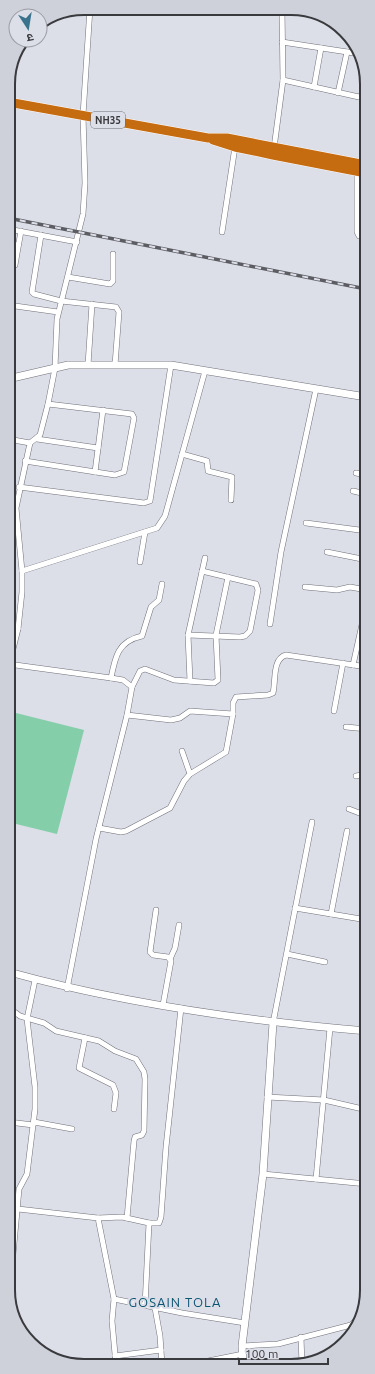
<svg xmlns="http://www.w3.org/2000/svg" width="375" height="1374" font-family="Ubuntu,'Noto Sans Devanagari',sans-serif">
	<rect width="100%" height="100%" fill="#dcdee8"/>
	<polygon fill="#85ceaa" points="12,712 84,730 57,834 8,822 8,800 14,779 8,778 8,722"/>
	<g fill="none" stroke-linecap="round" stroke-linejoin="round">
		<g stroke="#70717a" stroke-width="6">
			<g id="street">
				<polyline points="282,42 354,53"/>
				<polyline points="283,80 359,97 363,95 366,86"/>
				<polyline points="314,87 321,48"/>
				<polyline points="338,93 347,52"/>
				<polyline points="274,148 283,80 282,10"/>
				<polyline points="357,171 357,232 359,236 366,236"/>
				<polyline points="8,229 77,242"/>
				<polyline points="222,232 235,147"/>
				<polyline points="41,235 32,292 34,294 61,301 116,307 119,312 115,365"/>
				<polyline points="8,244 18,245"/>
				<polyline points="15,265 21,231"/>
				<polyline points="68,277 110,284 113,281 113,254"/>
				<polyline points="8,305 58,312"/>
				<polyline points="88,365 92,304"/>
				<polyline points="8,439 30,443 16,508 22,571 22,592 18,629 9,665"/>
				<polyline points="37,439 98,448"/>
				<polyline points="30,443 40,435 48,404 55,368 57,319 83,214 85,183 83,115 90,8"/>
				<polyline points="182,454 207,461 208,471 232,477 231,500"/>
				<polyline points="25,461 115,475 124,472 134,418 132,414 48,404"/>
				<polyline points="95,472 103,410"/>
				<polyline points="356,473 366,475"/>
				<polyline points="19,487 144,503 150,501 171,365"/>
				<polyline points="353,491 366,494"/>
				<polyline points="306,523 367,531"/>
				<polyline points="327,552 367,560"/>
				<polyline points="140,562 145,532"/>
				<polyline points="22,571 157,528 165,516 205,371"/>
				<polyline points="305,587 337,590 350,587 367,590"/>
				<polyline points="270,624 281,552 316,389"/>
				<polyline points="8,627 18,629"/>
				<polyline points="188,635 240,637 245,636 250,631 258,590 256,584 202,571"/>
				<polyline points="8,664 111,678 123,680 132,687 127,715 96,839 67,989"/>
				<polyline points="353,665 363,620 367,616"/>
				<path d="M 111,678 C 115,657 118,641 142,636 L 151,607 L 159,600 L 162,584"/>
				<polyline points="190,681 188,635 205,558"/>
				<polyline points="132,687 140,671 145,669 174,680 214,683 218,680 216,635 228,577"/>
				<polyline points="334,711 343,663"/>
				<path d="M 233,714 L 233,703 L 236,697 L 268,695 L 273,693 C 276,681 272,659 286,655 L 367,667"/>
				<polyline points="346,727 367,729"/>
				<polyline points="182,751 190,774"/>
				<polyline points="356,776 367,774"/>
				<polyline points="349,809 367,816"/>
				<polyline points="99,828 121,832 126,831 170,808 184,781 190,774 226,752 233,714 190,711 180,718 171,720 127,715"/>
				<polyline points="295,908 367,920"/>
				<polyline points="156,910 150,952 153,955 168,957 171,961 163,1005"/>
				<polyline points="331,914 347,831"/>
				<polyline points="287,954 325,962"/>
				<polyline points="170,959 175,948 179,925"/>
				<polyline points="9,1008 20,1016 44,1023 56,1031 99,1041 115,1051 136,1059 144,1072 145,1079 144,1131 142,1135 135,1137 134,1141 127,1218"/>
				<polyline points="273,1023 312,822"/>
				<polyline points="85,1038 79,1068 113,1085 116,1093 114,1109"/>
				<polyline points="267,1097 324,1100 367,1110"/>
				<polyline points="9,1122 33,1125"/>
				<polyline points="34,1122 72,1129"/>
				<polyline points="263,1174 367,1184"/>
				<polyline points="316,1179 330,1028"/>
				<polyline points="9,1208 98,1218 114,1299 112,1321 116,1365"/>
				<polyline points="98,1218 122,1217 149,1223 145,1306"/>
				<polyline points="149,1223 159,1223 161,1217 166,1147 181,1008"/>
				<polyline points="9,1298 19,1189 27,1174 35,1109 35,1087 27,1019 35,980"/>
				<polyline points="114,1299 182,1313 245,1323"/>
				<polyline points="155,1308 160,1336 162,1365"/>
				<polyline points="301,1337 302,1365"/>
				<polyline points="242,1346 278,1344 351,1325 356,1320"/>
				<polyline points="115,1356 161,1350"/>
				<polyline points="188,1365 243,1354"/>
			</g>
		</g>
		<g stroke="#70717a" stroke-width="8">
			<g id="secondary">
				<polyline points="8,379 68,365 171,365 366,397"/>
				<path d="M 9,972 C 125,1004 246,1021 367,1031"/>
				<polyline points="243,1365 242,1346 263,1174 273,1023"/>
			</g>
		</g>
		<g stroke="#fff" stroke-width="10">
			<g id="highway">
				<polyline points="8,102 208,138 227,138 366,165"/>
				<polyline points="213,140 235,147 273,155 366,173"/>
			</g>
		</g>
		<use href="#street" stroke="#fff" stroke-width="5"/>
		<use href="#secondary" stroke="#fff" stroke-width="7"/>
		<use href="#highway" stroke="#c66c10" stroke-width="9"/>
		<g stroke="#5c5d63" stroke-width="3.5">
			<polyline id="rail" points="8,218 366,289"/>
		</g>
		<use href="#rail" stroke="#dcdee8" stroke-width="2" stroke-dasharray="6" stroke-linecap="butt"/>
	</g>
	<g text-anchor="middle" dominant-baseline="central" stroke-width="4" stroke-linejoin="round" paint-order="stroke">
		<rect fill="#dcdee8" stroke="#6a6b71" stroke-width="1" x="91" y="112" width="34" height="16" rx="3"/>
		<g font-size="10" font-weight="bold" fill="#393a3e">
			<text x="108" y="120">NH35</text>
		</g>
		<g font-size="13" letter-spacing="1" fill="#0d5672" stroke="#dcdee8">
			<text x="175" y="1302">GOSAIN TOLA</text>
		</g>
	</g>
	<path d="M0 0H375V1374H0ZM84 15H291A69 69 0 0 1 360 84V1290A69 69 0 0 1 291 1359H84A69 69 0 0 1 15 1290V84A69 69 0 0 1 84 15Z" fill="#cfd1da" fill-rule="evenodd"/>
	<path fill="none" stroke="#393a3e" stroke-width="2" d="M84 15H291A69 69 0 0 1 360 84V1290A69 69 0 0 1 291 1359H84A69 69 0 0 1 15 1290V84A69 69 0 0 1 84 15Z"/>
	<g transform="translate(28 28) rotate(168)"><circle r="19" fill="#dcdee8" stroke="#9b9ca4"/>
	<path d="M0-3L7 15L0 10L-7 15Z" fill="#3b738d"/>
	<text y="-6" font-size="11" font-weight="bold" text-anchor="middle" fill="#393a3e">उ</text>
	</g>
	<path d="M239 1358v6h89v-6" fill="none" stroke="#393a3e" stroke-width="2"/>
	<text x="245" y="1358" font-size="12" fill="#393a3e" stroke="#dcdee8" stroke-width="3" paint-order="stroke">100 m</text>
</svg>
